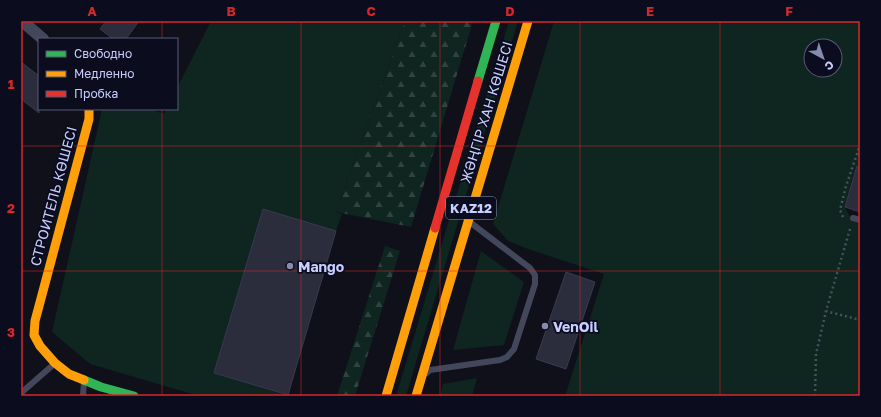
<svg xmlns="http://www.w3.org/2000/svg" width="881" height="417" font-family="'Golos Text',sans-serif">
	<defs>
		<pattern id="forest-firs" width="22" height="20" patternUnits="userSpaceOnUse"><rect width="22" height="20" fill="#0e2520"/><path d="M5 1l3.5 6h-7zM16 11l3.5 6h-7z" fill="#304341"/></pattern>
	</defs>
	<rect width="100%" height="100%" fill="#0f101a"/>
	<g fill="#0e2520" fill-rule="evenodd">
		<polygon points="211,21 405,21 336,212 342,214 336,231 263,209 214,373 288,396 199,396 90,364 52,332 102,109 149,109 164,114 166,109 177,109 177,88"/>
		<polygon points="509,21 518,21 406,396 396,396"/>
		<path d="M 554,21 L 860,21 L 860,175 L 854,174 L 845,207 L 852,221 L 860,224 L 860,396 L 565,396 L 604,274 L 528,249 L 508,241 L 493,224 ZM 811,46 L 835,46 L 835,70 L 811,70 Z"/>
		<polygon points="481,251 524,282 504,345 453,350"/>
		<polygon points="477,378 472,396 440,396 443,384"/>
	</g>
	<g fill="url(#forest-firs)">
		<polygon points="405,21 473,21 411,227 336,212"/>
		<polygon points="385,246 400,251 355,396 337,396"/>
	</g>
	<g fill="#2b2d3d" stroke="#383a4f">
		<polygon points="106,21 139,21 126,39 113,39 100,29"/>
		<polygon points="21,62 39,76 39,113 21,99"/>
		<polygon points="857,166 860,167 860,212 845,207"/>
		<polygon points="263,209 336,231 288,395 214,373"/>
		<polygon points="566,272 595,282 566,369 536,359"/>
	</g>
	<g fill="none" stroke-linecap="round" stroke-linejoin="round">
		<g stroke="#42555c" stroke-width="2.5" stroke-dasharray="2 3" stroke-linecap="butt">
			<polyline points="843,217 840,210 846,186 860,145"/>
			<polyline points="850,229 826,311 860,320"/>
			<polyline points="815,396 816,354 826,311"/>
			<polyline points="856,396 860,391"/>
		</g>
		<g stroke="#43475b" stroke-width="6">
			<polyline points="853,218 860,220"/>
			<polyline points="427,373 430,370 500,360 507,357 514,349 535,284 535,275 530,268 471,223"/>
			<polyline points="21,393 54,364"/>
			<polyline points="83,396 84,382"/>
		</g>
		<polyline stroke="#43475b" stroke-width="12" points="22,21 43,39"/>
		<g stroke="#30b455" stroke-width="9">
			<polyline points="478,81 496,21"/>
			<polyline points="84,380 101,387 134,396"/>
		</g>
		<g stroke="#ff9f0a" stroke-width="9">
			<polyline points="84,380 69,374 55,363 40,346 34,335 35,321 89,119 89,109"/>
			<polyline points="386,396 435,228"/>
			<polyline points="416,396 528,21"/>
		</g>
		<polyline stroke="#e5322d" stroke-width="9" points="435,228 478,81"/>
	</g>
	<path fill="none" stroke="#d62828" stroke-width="1" stroke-opacity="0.55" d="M 162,21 L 162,39M 301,21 L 301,396M 440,21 L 440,396M 580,21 L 580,396M 720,21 L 720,396M 162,109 L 162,396M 21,146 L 860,146M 21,271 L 860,271"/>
	<g fill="#878caf" stroke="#0b0c1e" stroke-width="1.5">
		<circle cx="290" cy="266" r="4"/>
		<circle cx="545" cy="326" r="4"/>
	</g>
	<g text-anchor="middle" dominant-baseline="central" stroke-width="3.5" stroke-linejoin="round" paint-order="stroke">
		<rect fill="#0b0c1e" stroke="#8f94bc" stroke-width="1" x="446" y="197" width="50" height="22" rx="3"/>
		<g font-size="13" font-weight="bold" fill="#c8ceff">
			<text x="471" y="208">KAZ12</text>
		</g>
		<g font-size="14" fill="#c8ceff" stroke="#0b0c1e">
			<text transform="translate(486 112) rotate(-73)">ЖӘҢГІР ХАН КӨШЕСІ</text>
			<text transform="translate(53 196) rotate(-75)">СТРОИТЕЛЬ КӨШЕСІ</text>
		</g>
		<g font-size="14" font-weight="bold" fill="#c8ceff" stroke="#0b0c1e" text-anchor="start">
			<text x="298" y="266">Mango</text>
			<text x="553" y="326">VenOil</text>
		</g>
	</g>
	<rect width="881" height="417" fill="none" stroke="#0b0c1e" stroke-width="44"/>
	<rect x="38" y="38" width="140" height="72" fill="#0b0c1e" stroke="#575a78"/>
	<rect x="46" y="51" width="20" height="6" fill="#30b455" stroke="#575a78"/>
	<text x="74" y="58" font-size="12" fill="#c8ceff">Свободно</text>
	<rect x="46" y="71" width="20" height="6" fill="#ff9f0a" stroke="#575a78"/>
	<text x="74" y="78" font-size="12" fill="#c8ceff">Медленно</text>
	<rect x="46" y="91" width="20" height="6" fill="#e5322d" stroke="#575a78"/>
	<text x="74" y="98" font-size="12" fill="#c8ceff">Пробка</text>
	<g transform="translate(823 58) rotate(140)"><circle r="19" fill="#0b0c1e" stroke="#575a78"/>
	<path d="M0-3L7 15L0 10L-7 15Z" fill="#878caf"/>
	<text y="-6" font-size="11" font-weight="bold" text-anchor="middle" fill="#c8ceff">С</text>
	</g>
	<rect x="22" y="22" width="837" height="373" fill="none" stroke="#d62828" stroke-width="1.5"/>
	<g font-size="13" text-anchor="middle" font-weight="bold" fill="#d62828">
		<text x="92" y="16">A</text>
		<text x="231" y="16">B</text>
		<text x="371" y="16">C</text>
		<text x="510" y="16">D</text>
		<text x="650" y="16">E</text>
		<text x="789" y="16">F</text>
		<text x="11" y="89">1</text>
		<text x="11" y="213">2</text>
		<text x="11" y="337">3</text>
	</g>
</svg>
